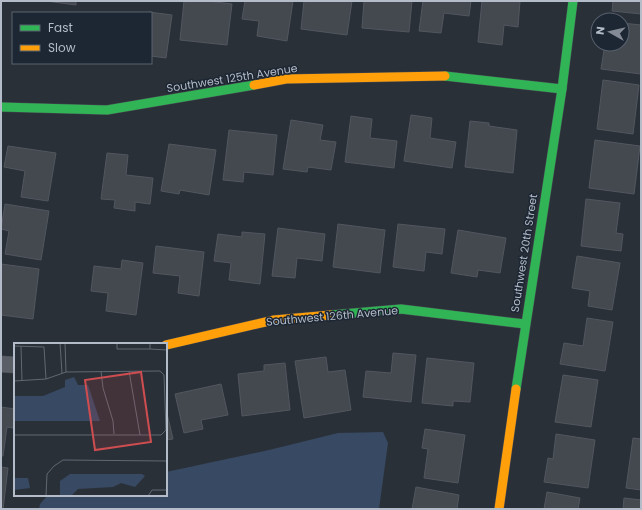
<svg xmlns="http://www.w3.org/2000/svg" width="642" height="510" font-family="Poppins,sans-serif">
	<rect width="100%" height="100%" fill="#2a3038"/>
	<polygon fill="#384963" points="383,432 388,443 379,509 39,509 40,504 48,495 166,495 166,472 269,450 338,433"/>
	<g fill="#444950" stroke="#52575f">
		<polygon points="46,1 76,1 76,5"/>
		<polygon points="184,1 208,1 232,4 227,45 180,40"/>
		<polygon points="245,1 293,1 287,41 257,36 259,21 242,19"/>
		<polygon points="304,1 352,1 347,35 301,29"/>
		<polygon points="364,1 412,1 409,32 362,28"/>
		<polygon points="423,1 471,1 469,16 444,13 441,33 419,31"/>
		<polygon points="482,1 520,1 518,27 504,25 502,45 478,42"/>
		<polygon points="613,1 641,1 641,14 612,11"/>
		<polygon points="149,12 172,15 166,58 151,56 151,13"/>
		<polygon points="622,23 641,25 641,74 601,69 605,44 622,44"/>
		<polygon points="603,80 639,85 633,134 597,129"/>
		<polygon points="411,115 432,118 430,138 456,142 452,168 404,161"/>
		<polygon points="351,116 372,119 370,138 397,141 394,168 345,162"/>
		<polygon points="291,120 323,125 320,140 336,142 331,170 308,167 307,172 283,169"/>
		<polygon points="470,121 489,123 489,126 517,130 513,173 465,167"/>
		<polygon points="229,130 277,135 273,175 244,172 243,182 223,180"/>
		<polygon points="595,140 640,146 634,194 589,188"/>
		<polygon points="169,144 216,150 209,195 180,190 179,194 161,191"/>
		<polygon points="8,146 56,153 48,201 21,197 25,171 4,167"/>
		<polygon points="107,153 128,155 126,175 153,178 150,204 135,202 135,211 114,208 115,200 101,199"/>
		<polygon points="586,199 620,203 616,233 623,234 621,251 581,246"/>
		<polygon points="5,204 49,211 41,260 5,254 9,231 1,229"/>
		<polygon points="338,224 385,230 380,273 333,267"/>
		<polygon points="398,224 445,229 442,254 426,252 424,271 393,267"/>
		<polygon points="278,228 325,234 322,261 297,258 295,278 272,276"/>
		<polygon points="458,230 506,238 500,273 478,270 477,277 451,273"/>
		<polygon points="242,232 265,234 260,284 229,280 231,263 214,261 218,234 242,237"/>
		<polygon points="156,246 204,252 199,296 178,293 180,276 153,273"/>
		<polygon points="577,256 620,263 612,310 588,306 590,291 572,288"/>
		<polygon points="122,260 143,263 136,315 106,311 108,293 91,291 94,266 121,269"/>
		<polygon points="1,264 39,269 33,319 1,315"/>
		<polygon points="587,318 613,322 605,371 560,364 564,343 583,346"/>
		<polygon points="393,353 416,355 411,402 363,397 366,371 391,373"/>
		<polygon points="326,357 328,372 345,370 351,410 304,418 295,361"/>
		<polygon points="427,358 474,363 470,402 453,401 453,406 422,403"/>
		<polygon points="285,363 290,410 242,416 238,374 264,371 264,365"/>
		<polygon points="563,375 598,380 591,427 555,422"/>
		<polygon points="221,384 228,415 201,420 203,429 184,433 175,394"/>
		<polygon points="1,407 15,409 13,428 7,427 3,456 1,456"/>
		<polygon points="166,409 173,439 166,440"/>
		<polygon points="425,429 465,435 458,483 424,478 428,449 422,448"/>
		<polygon points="556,434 595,440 588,488 544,482 548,458 553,459"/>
		<polygon points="633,438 641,439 641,490 626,488"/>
		<polygon points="1,467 8,468 3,509 1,509"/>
		<polygon points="416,487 459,495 457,509 412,509"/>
		<polygon points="547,492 580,498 578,509 544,509"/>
		<polygon points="624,498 641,500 641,509 623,509"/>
	</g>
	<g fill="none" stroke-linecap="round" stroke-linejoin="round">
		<g stroke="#484c53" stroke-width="17">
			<polyline id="street" points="1,364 15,365"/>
		</g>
		<g stroke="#484c53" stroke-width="10">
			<g id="fast">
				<polyline points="445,76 562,89"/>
				<polyline points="1,107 107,110 254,85"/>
				<polyline points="331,315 401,309 525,324"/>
				<polyline points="516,389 562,89 573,1"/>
			</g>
		</g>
		<g stroke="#484c53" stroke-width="10">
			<g id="slow">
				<polyline points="254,85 286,79 445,76"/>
				<polyline points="166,345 274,320 331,315"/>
				<polyline points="499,509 516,389"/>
			</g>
		</g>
		<use href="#street" stroke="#5a5e66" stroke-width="16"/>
		<use href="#fast" stroke="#30b455" stroke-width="9"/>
		<use href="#slow" stroke="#ff9f0a" stroke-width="9"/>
	</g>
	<g text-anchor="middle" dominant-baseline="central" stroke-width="3" stroke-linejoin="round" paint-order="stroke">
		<g font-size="11" fill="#b4bcc9" stroke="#1d2633">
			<text transform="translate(232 78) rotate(-9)">Southwest 125th Avenue</text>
			<text transform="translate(524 253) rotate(-81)">Southwest 20th Street</text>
			<text transform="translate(332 316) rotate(-5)">Southwest 126th Avenue</text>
		</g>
	</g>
	<g transform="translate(14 343)">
		<rect width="153" height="153" fill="#2a3038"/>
		<path d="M 60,34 L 64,42 L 74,42 L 86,78 L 0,78 L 0,53 L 29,53 L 51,44 L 51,37 ZM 56,131 L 128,131 L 131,133 L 121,144 L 107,140 L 99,144 L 64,146 L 57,153 L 46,153 L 46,138 ZM 0,135 L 14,135 L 16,145 L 0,147 Z" fill="#384963"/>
		<path fill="none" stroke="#616872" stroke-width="1" d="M 46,0 L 48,30M 51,0 L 52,29M 103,0 L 103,6 L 136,6 L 136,0M 0,3 L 30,4 L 32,36M 7,3 L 8,38M 136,6 L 153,7M 87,28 L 89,45 L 99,78 L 100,91M 115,28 L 126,92M 0,38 L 32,36 L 52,29 L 146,28 L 150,32 L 152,87 L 147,92 L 0,92M 32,153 L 33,131 L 40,123 L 49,117 L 152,118M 134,153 L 138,147 L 153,147"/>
		<path fill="#ce4d50" fill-opacity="0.15" stroke="#ce4d50" stroke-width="2" d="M 127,29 L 137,99 L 81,107 L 71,37 Z"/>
		<rect width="153" height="153" fill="none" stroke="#b4bcc9" stroke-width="2"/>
	</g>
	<rect width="642" height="510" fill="none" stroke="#b4bcc9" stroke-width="4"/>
	<rect x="12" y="12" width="140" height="52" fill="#1d2633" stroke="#59626f"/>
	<rect x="20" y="25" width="20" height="6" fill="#30b455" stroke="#59626f"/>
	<text x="48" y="32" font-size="12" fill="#b4bcc9">Fast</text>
	<rect x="20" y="45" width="20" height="6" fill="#ff9f0a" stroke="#59626f"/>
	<text x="48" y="52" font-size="12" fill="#b4bcc9">Slow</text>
	<g transform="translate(610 32) rotate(278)"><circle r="19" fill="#1d2633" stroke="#59626f"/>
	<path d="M0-3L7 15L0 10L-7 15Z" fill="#848b96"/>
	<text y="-6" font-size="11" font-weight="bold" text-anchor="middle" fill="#b4bcc9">N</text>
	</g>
</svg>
